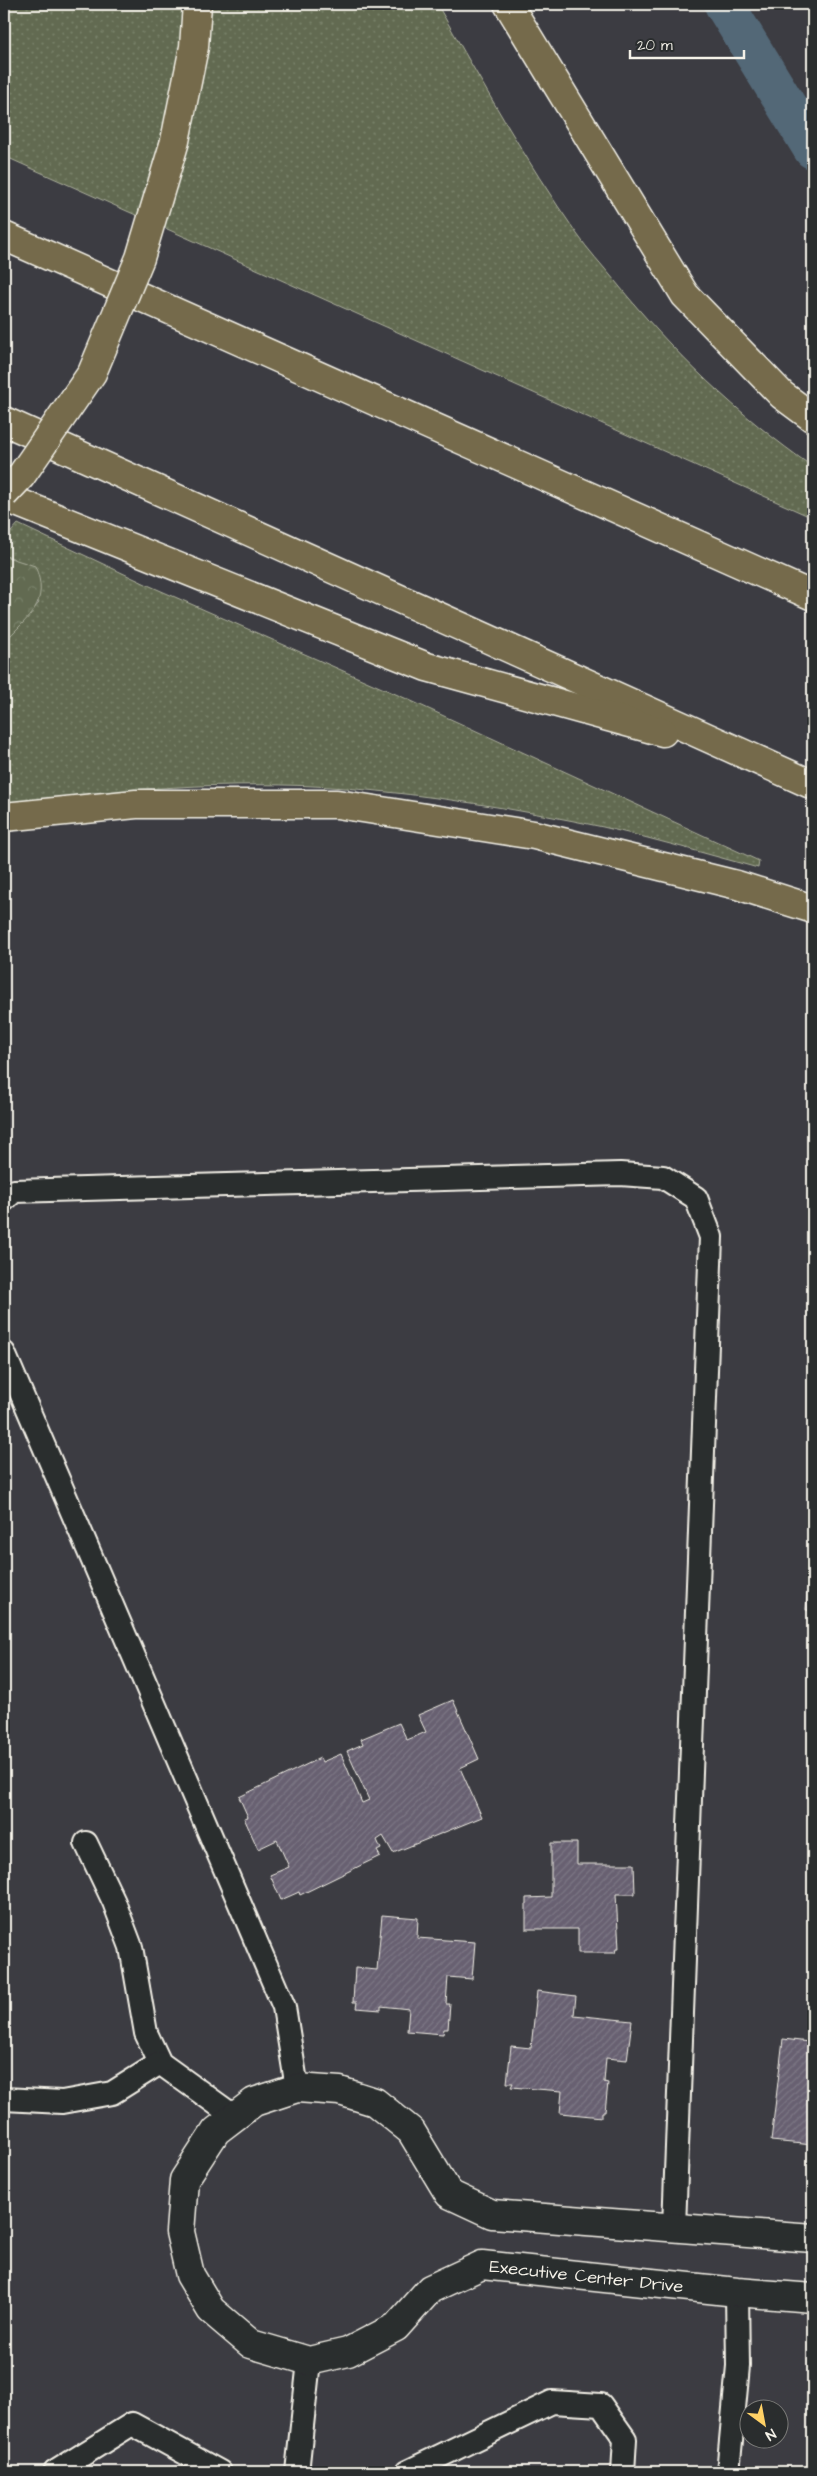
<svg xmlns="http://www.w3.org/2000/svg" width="817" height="2476" font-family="'Architects Daughter',sans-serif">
	<defs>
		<pattern id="grass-dots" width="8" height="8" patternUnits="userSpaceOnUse" patternTransform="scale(1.25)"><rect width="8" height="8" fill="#626b51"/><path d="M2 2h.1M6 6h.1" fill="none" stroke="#79816a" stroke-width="1.8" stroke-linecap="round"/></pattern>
		<pattern id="forest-crowns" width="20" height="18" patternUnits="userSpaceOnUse" patternTransform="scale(1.25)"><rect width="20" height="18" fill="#626b51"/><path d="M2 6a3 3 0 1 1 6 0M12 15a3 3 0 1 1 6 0" fill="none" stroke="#79816a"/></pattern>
		<pattern id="building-hatch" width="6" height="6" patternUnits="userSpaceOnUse" patternTransform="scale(1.25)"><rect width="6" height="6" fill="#676071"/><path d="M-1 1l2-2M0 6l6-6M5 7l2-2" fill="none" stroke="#7d7785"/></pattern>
	</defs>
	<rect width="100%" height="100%" fill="#3c3c42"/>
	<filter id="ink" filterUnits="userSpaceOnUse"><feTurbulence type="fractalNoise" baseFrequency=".02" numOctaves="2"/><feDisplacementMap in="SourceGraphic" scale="10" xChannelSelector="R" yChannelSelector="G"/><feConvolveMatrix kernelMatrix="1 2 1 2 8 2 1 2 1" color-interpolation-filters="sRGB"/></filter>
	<g filter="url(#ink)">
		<g fill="url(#grass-dots)" stroke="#abae9c">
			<path d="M 4,4 L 437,4 C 481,81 525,160 577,234 C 588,250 602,265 615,281 C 672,352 738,415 813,467 L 813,518 L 4,156 Z"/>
			<path d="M 18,524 L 150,586 L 407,699 L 759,861 L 758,868 C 707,854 655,839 603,827 C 518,809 431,795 345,788 C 231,779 116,790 4,803 L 4,642 L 39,603 L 13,558 L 4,556 L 4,540 Z"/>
		</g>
		<path fill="url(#forest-crowns)" stroke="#abae9c" d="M 4,556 L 35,566 C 51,603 28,617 4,642 Z"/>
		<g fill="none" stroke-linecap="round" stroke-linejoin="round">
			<polyline stroke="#536877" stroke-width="40" points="724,4 813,149"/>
		</g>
		<g fill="url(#building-hatch)" stroke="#f4f1e8">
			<polygon points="813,1512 813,1611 806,1610"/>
			<polygon points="453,1700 479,1759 460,1768 482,1817 393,1853 383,1836 377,1840 381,1849 377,1851 380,1856 300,1895 299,1892 281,1900 270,1875 289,1867 277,1840 258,1849 244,1818 248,1817 239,1797 320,1758 322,1762 341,1754 362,1803 369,1800 347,1751 363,1744 361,1739 399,1723 407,1740 426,1732 418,1715"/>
			<polygon points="551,1843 577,1843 577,1864 634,1864 635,1894 616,1894 619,1949 616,1949 615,1953 578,1953 578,1929 526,1929 526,1898 551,1897"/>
			<polygon points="382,1915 418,1918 417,1938 475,1942 472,1979 448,1977 446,2004 450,2004 448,2029 444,2029 443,2034 407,2031 409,2009 381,2006 381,2010 356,2008 357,2002 353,2002 355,1968 377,1970"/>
			<polygon points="537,1991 576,1996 574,2015 632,2021 627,2060 606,2058 604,2082 608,2083 605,2112 602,2112 602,2117 560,2113 562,2091 511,2087 513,2083 507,2083 511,2046 531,2048"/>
			<polygon points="812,2021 813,2145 771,2141 783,2039 809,2042"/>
		</g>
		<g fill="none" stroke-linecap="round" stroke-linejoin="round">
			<g stroke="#f4f1e8" stroke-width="26">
				<g id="service">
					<polyline points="4,1200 14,1191 620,1174 663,1177 696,1198 711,1237 674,2227"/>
					<polyline points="4,1353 284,2007 297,2088"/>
					<polyline points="86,1843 114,1902 131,1947 146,2033 160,2063 235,2117"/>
					<polyline points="4,2099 62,2102 112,2093 160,2063"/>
					<polyline points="55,2472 132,2424 220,2472"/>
					<polyline points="297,2472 309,2361"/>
					<polyline points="407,2472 552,2402 601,2405 625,2439 623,2472"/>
					<polyline points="728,2472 738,2366 737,2292"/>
				</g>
			</g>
			<g stroke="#f4f1e8" stroke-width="31">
				<g id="tertiary">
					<path id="s1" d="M 813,2238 L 492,2214 L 449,2194 L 411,2131 L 375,2102 L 340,2091 L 297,2088 L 254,2102 L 216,2131 L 184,2180 L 180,2232 L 190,2275 L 211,2310 L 251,2344 L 309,2361 L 348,2352 L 396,2327 L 430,2289 L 482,2265 L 737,2292 L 813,2298"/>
				</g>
			</g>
			<g stroke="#f4f1e8" stroke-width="31">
				<g id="motorway">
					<polyline points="508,4 685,295 782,395 813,418"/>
					<polyline points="4,236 813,596"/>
					<polyline points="4,421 813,785"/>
					<polyline points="4,497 427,667 663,732"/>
					<polyline points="4,817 136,804 337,804 534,835 737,885 813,909"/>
				</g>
			</g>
			<use href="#service" stroke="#2a2d2e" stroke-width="22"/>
			<use href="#tertiary" stroke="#2a2d2e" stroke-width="28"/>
			<use href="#motorway" stroke="#746b4b" stroke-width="28"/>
			<g stroke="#f4f1e8" stroke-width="31" stroke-linecap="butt">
				<polyline id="motorway-bridge" points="4,494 21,476 92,373 140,258 175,141 194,47 197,4"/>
			</g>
			<use href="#motorway-bridge" stroke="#746b4b" stroke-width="28"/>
		</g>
	</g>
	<g text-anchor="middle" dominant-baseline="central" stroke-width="4" stroke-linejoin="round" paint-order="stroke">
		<g font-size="18" fill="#f4f1e8" stroke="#2a2d2e">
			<text stroke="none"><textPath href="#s1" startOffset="1278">Executive Center Drive</textPath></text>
		</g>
	</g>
	<rect width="817" height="2476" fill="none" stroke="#2a2d2e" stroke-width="20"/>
	<rect x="10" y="10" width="797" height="2456" fill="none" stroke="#f4f1e8" stroke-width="2" filter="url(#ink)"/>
	<g transform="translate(764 2424) rotate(148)"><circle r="24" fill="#2a2d2e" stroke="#7b7b78"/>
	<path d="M0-4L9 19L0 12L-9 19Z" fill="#ffd166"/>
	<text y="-8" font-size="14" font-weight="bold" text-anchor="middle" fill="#f4f1e8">N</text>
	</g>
	<path d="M630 50v8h114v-8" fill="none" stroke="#f4f1e8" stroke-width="2.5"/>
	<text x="637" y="50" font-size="15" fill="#f4f1e8" stroke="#2a2d2e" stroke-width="4" paint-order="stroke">20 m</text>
</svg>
